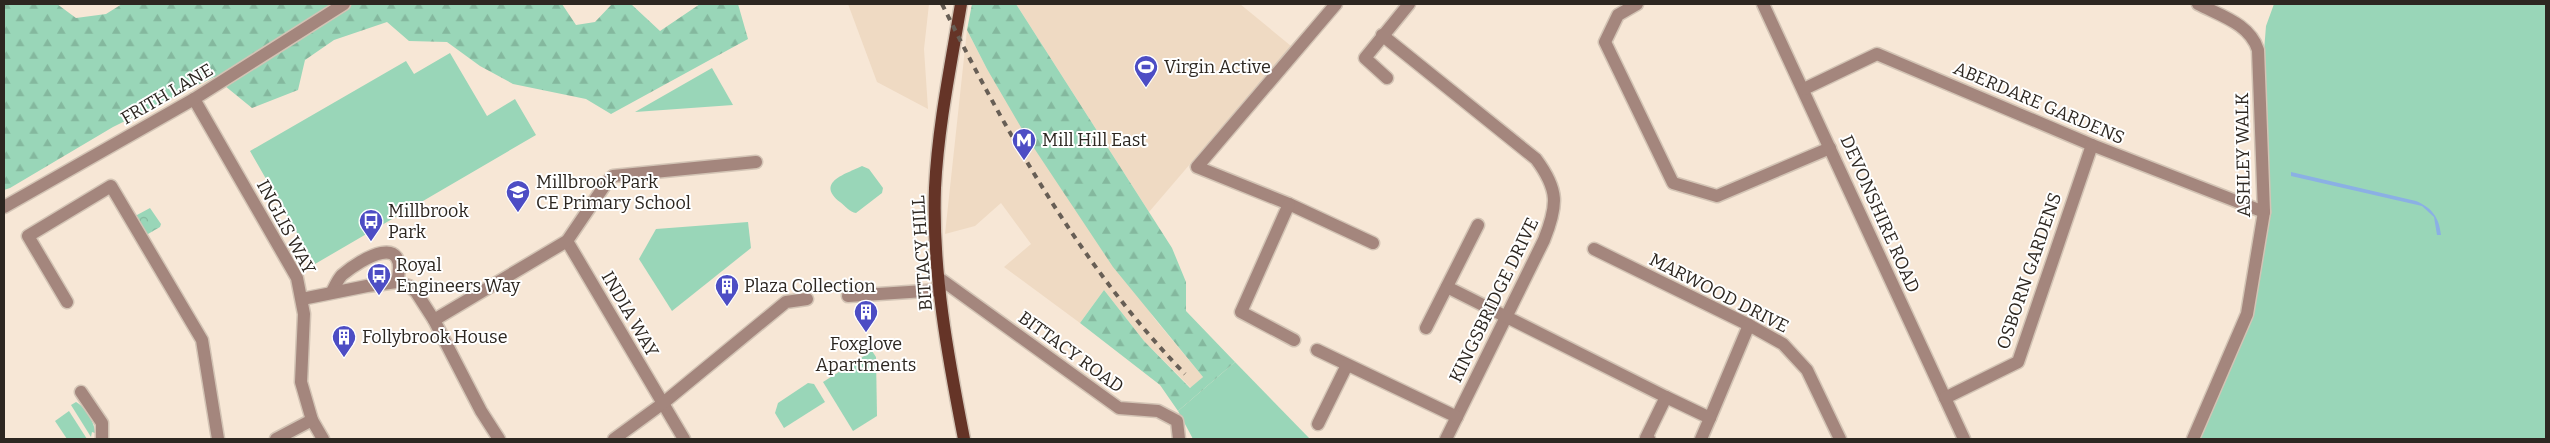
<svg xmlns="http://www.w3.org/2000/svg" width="2550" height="443" font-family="Bitter,serif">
	<defs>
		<pattern id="forest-firs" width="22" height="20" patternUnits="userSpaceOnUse" patternTransform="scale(1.25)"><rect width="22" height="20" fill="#99d6b8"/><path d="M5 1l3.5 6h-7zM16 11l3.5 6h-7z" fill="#84b89e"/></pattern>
		<pattern id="park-crowns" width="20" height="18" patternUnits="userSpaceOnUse" patternTransform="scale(1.25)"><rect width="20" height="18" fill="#99d6b8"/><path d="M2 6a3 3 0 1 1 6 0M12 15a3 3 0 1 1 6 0" fill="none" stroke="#84b89e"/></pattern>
	</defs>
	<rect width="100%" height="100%" fill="#f7e7d6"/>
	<g fill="#efdac3">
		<polygon points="848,4 929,4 924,49 928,109 877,82"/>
		<polygon points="1016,4 1240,4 1291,46 1149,212"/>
		<polygon points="967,30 987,69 1154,318 1203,377 1191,388 1144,341 1104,290 1080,323 1004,267 1031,244 1001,203 975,226 945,234"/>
	</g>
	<g fill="#99d6b8">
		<polygon points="2274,4 2546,4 2546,439 2198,439 2247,314 2271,213 2262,76 2266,26"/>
		<polygon points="450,53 487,116 515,99 536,135 315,264 250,151 406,61 414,74"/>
		<polygon points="712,68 733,105 635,112"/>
		<path d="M 862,166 L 869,169 L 883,188 L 882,193 L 856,213 C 850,212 845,206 840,202 C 815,182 846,174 862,166 Z"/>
		<polygon points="748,222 751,248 672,311 639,259 656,229"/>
		<polygon points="872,351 876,357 877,416 853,431 823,382"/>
		<polygon points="1235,362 1310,439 1193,439 1178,411"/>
		<polygon points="808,383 814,384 825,402 784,428 775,413 778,403"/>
		<path d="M 76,402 C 85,407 95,422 95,433 L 92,432 L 91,437 L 71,405 Z"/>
		<polygon points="69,411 87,439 67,439 55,421"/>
	</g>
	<g fill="url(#forest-firs)">
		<polygon points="4,4 57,4 76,18 106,14 122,4 562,4 576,25 595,22 612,4 631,4 660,31 700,4 738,4 748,39 611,114 586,99 513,84 480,66 447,42 409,41 387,22 334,40 305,60 298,90 252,108 214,77 113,127 10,188 4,190"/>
		<polygon points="972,4 1016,4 1172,248 1186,282 1186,311 1235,362 1178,411 1160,385 1080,323 1104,290 1144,341 1190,388 1203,377 1113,267 1026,136 987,69 967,30"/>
	</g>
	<polygon fill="url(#park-crowns)" points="150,208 161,224 160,227 148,234 145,234 136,218 137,215"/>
	<path fill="#8bb0e4" d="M 2291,172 L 2416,201 C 2432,208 2439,217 2441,235 L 2437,235 L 2434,217 L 2422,206 L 2291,176 Z"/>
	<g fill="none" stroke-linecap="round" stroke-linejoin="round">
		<g stroke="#d3c4b5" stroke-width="15">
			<g id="minor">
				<polyline points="1336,4 1197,167 1289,204 1373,243"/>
				<polyline points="1637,4 1618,15 1605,42 1673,183 1717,196 1830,148"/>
				<polyline points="1763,4 1964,439"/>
				<path d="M 1382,35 L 1536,159 C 1559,190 1558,205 1544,240 L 1446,439"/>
				<polyline points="1387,78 1365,58 1409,4"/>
				<polyline points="1804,89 1877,54 2092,145 2264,212"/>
				<polyline points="194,99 297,278 304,314 301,382 312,420 323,439"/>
				<polyline points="1289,204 1241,312 1294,340"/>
				<polyline points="4,207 194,99 344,4"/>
				<polyline points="567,241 684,439"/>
				<polyline points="1594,249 1749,325 1783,344 1807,370 1840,439"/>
				<polyline points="939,278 1119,408 1158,411 1177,421 1179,439"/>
				<polyline points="1447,287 1666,397"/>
				<path d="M 332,292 C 335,286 338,279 342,275 C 362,258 409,231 397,282"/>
				<polyline points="848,296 940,290"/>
				<polyline points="302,299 367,286 397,282 409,286 416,292 434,320 481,411 499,439"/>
				<polyline points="67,302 28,236 111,186 202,340 218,439"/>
				<polyline points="434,320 567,241 607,182 613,176 756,162"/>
				<polyline points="1426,328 1478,225"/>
				<polyline points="1317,350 1457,417"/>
				<polyline points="81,392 102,423 102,439"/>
				<polyline points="1945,398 2018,362 2092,145"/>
				<polyline points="1710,418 1749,325"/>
				<polyline points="1318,424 1347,365"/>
				<polyline points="276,439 312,420"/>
				<polyline points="614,439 662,404 786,302 807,299"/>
				<polyline points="1649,439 1646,438 1666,397 1710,418 1701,439"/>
				<path d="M 2193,439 L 2247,314 L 2264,212 L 2258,50 C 2250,24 2221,16 2198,4"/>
			</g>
		</g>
		<g stroke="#d3c4b5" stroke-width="15">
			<path id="major" d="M 961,4 C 951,64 938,126 935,188 C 932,272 948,357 964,439"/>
		</g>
		<use href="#minor" stroke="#a4867d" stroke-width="12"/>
		<use href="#major" stroke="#653427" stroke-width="12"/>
		<path stroke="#675e55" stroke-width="4" stroke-dasharray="6 6" stroke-linecap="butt" d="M 942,4 C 1007,135 1083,269 1185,374"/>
	</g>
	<defs>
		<g id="stadium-pin" transform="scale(1.25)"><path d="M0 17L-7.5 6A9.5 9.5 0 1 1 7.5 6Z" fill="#4d4dc4" stroke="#fff"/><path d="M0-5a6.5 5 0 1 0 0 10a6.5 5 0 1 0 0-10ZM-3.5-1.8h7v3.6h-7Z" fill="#fff"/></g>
		<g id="metro-pin" transform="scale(1.25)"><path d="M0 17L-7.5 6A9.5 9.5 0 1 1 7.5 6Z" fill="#4d4dc4" stroke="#fff"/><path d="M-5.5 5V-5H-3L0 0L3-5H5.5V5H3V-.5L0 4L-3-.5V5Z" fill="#fff"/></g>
		<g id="school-pin" transform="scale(1.25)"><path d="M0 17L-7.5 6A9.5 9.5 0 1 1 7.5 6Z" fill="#4d4dc4" stroke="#fff"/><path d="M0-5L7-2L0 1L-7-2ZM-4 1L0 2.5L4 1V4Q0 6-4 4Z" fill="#fff"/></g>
		<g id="bus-pin" transform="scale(1.25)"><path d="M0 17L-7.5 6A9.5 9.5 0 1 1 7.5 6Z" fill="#4d4dc4" stroke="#fff"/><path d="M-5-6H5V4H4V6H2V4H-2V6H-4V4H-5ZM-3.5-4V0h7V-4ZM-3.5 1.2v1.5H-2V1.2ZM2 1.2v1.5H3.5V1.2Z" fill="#fff"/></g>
		<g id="building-pin" transform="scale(1.25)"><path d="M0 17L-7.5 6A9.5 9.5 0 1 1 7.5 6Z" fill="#4d4dc4" stroke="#fff"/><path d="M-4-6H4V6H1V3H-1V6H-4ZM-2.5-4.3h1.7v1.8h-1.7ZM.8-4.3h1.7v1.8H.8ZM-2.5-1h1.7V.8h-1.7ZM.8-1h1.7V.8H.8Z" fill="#fff"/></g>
	</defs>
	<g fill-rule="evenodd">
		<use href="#stadium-pin" x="1146" y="67"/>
		<use href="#metro-pin" x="1024" y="140"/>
		<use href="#school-pin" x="518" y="192"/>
		<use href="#bus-pin" x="371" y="221"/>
		<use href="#bus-pin" x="379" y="275"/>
		<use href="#building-pin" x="727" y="286"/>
		<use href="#building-pin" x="866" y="312"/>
		<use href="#building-pin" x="344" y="337"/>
	</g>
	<g text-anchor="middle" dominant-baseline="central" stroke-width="4" stroke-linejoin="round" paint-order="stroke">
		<g font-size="18" fill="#2d2721" stroke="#fff" text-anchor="start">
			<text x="1164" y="67">Virgin Active</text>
			<text x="1042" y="140">Mill Hill East</text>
			<text x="536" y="182">Millbrook Park<tspan x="536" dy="21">CE Primary School</tspan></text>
			<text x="388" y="211">Millbrook<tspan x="388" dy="21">Park</tspan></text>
			<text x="396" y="265">Royal<tspan x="396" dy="21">Engineers Way</tspan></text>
			<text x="744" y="286">Plaza Collection</text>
			<text x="362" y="337">Follybrook House</text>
			<text x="866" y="344" text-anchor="middle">Foxglove<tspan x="866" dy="21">Apartments</tspan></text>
		</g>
		<g font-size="18" fill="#2d2721" stroke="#fff">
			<text transform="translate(167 94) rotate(-30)">FRITH LANE</text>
			<text transform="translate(2039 103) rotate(23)">ABERDARE GARDENS</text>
			<text transform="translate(2243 155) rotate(-91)">ASHLEY WALK</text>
			<text transform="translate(1880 214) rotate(66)">DEVONSHIRE ROAD</text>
			<text transform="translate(286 227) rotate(62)">INGLIS WAY</text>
			<text transform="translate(922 253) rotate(-94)">BITTACY HILL</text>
			<text transform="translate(2029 271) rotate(-71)">OSBORN GARDENS</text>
			<text transform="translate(1719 293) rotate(27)">MARWOOD DRIVE</text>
			<text transform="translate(1494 300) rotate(-64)">KINGSBRIDGE DRIVE</text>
			<text transform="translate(630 314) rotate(60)">INDIA WAY</text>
			<text transform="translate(1071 352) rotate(36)">BITTACY ROAD</text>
		</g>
	</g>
	<rect width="2550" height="443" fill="none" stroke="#2d2721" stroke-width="10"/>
</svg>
